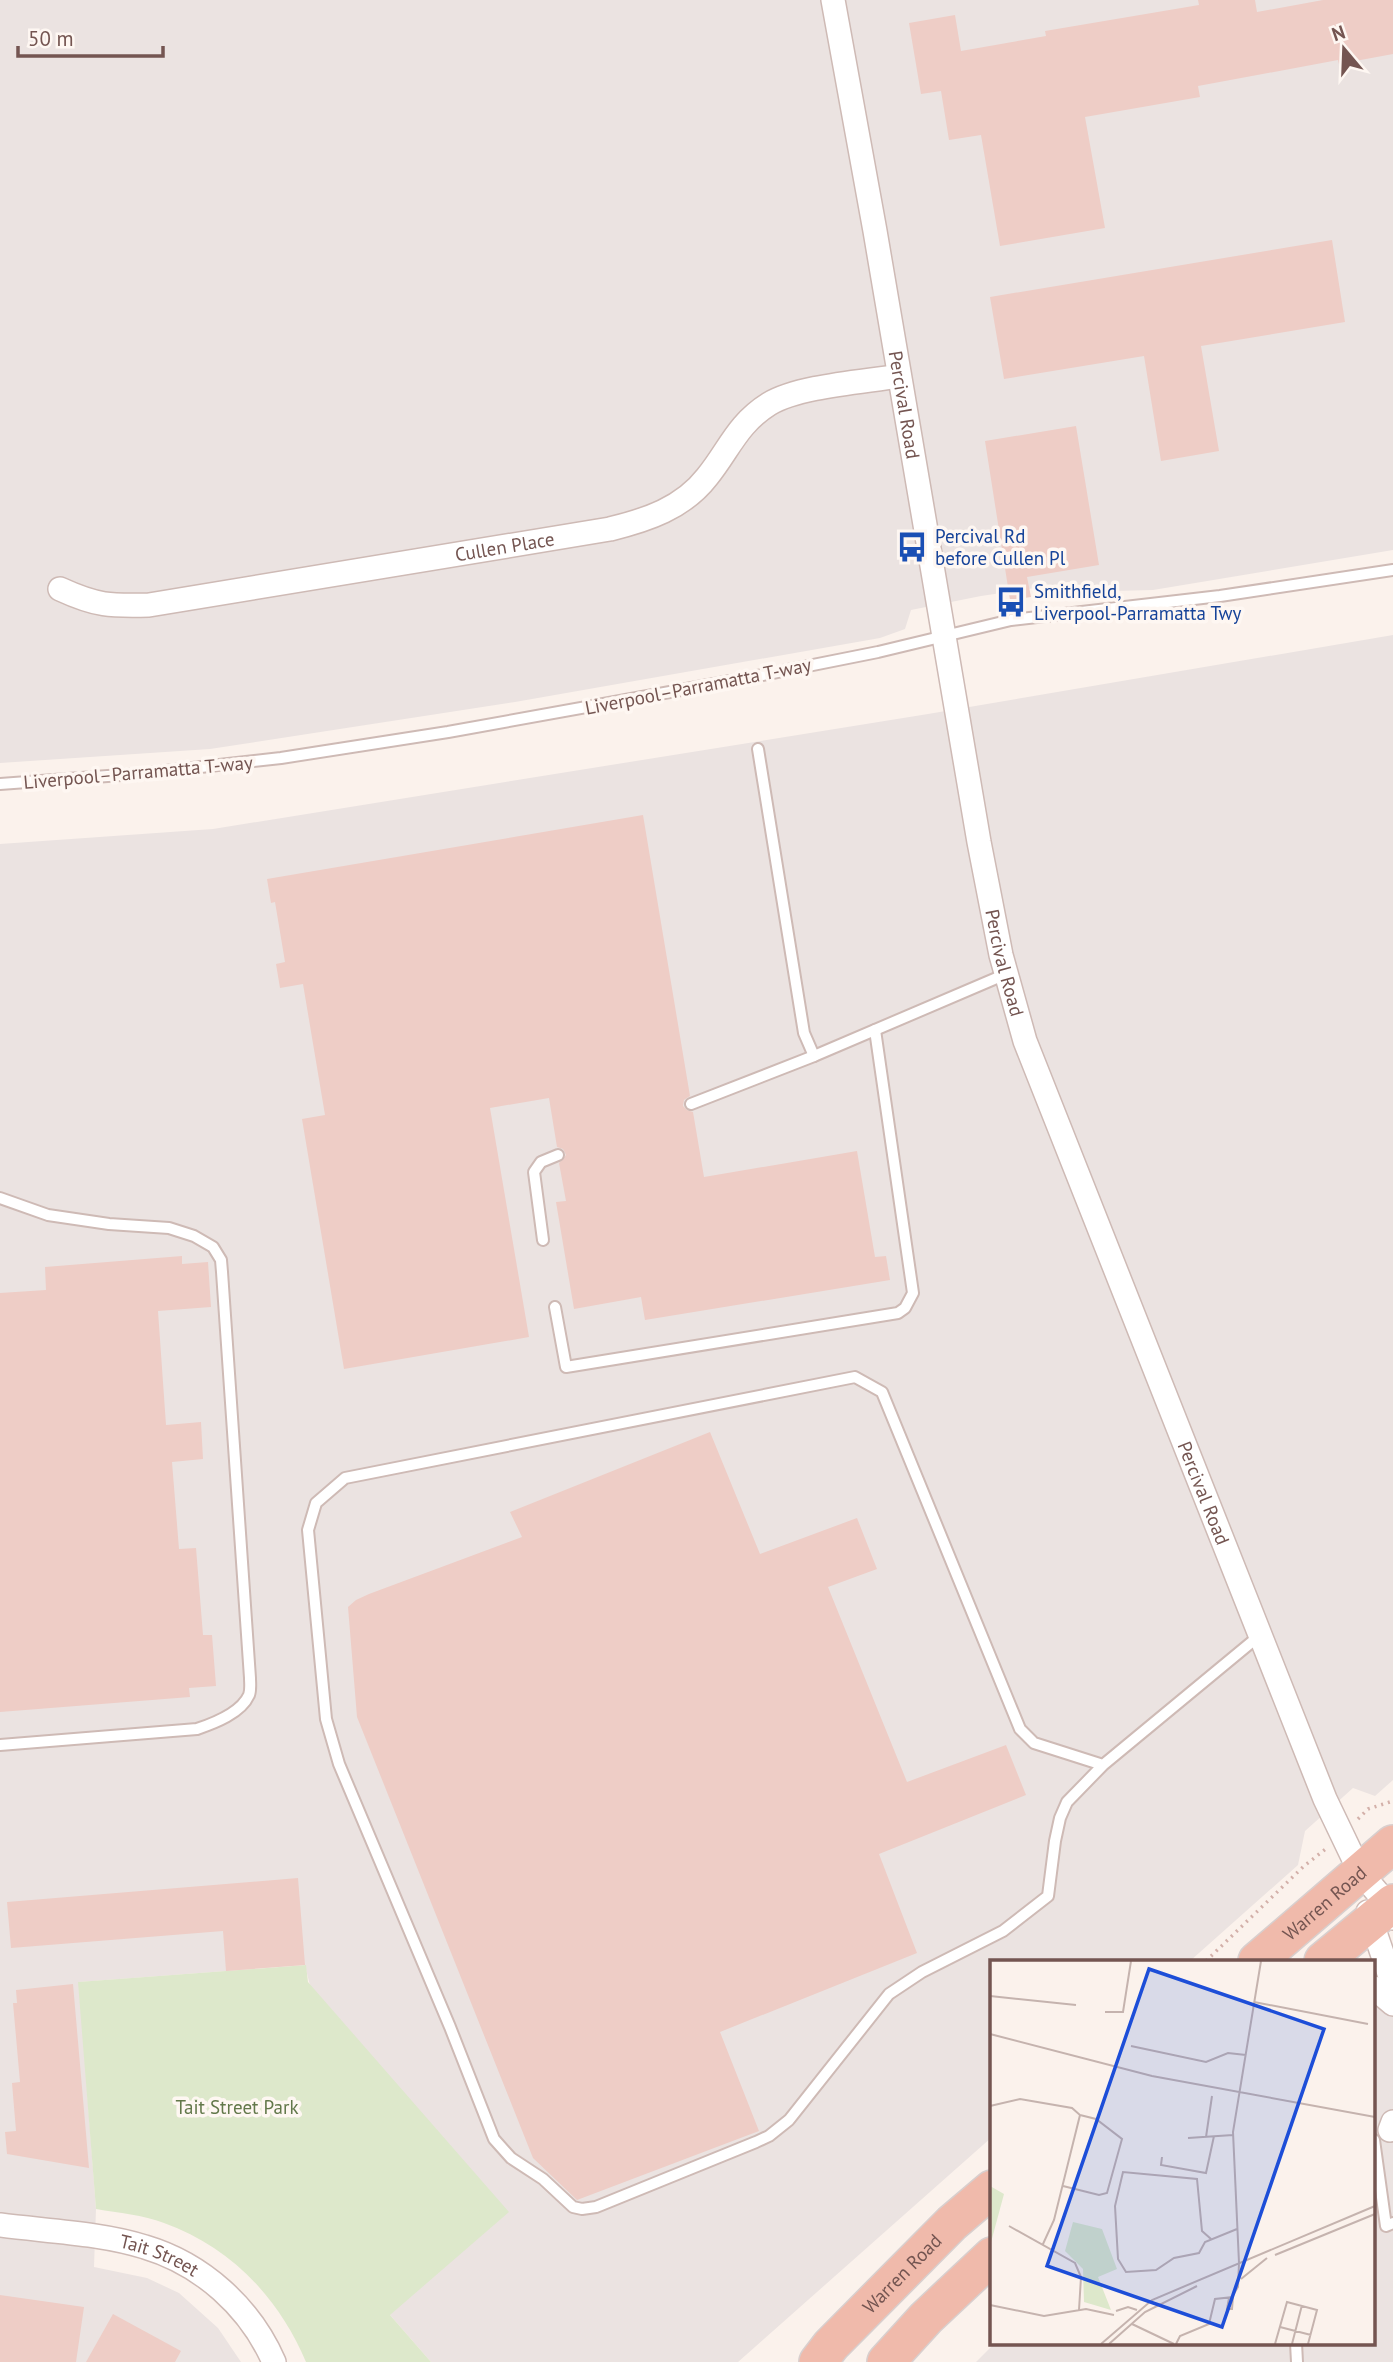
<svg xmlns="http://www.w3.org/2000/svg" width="1393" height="2362" font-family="'PT Sans',sans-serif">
	<rect width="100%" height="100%" fill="#fbf2ec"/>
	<g fill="#ebe3e1">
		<polygon points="0,0 1393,0 1393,550 1153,590 1070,592 1068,583 981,596 911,610 905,629 880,638 515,702 210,749 0,763"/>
		<polygon points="1393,635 1393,1780 1375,1796 1353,1788 1305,1831 1298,1865 1190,1961 992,1961 992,2137 738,2362 431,2362 390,2315 305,1965 79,1982 96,2209 94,2267 147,2278 179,2293 218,2328 241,2362 0,2362 0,844 213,829 928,714"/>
		<polygon points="1393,1988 1393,2362 976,2362 995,2343 1374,2343 1374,2005"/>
	</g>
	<path fill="#dde8cb" d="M 306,1965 L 308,1982 L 509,2212 L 390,2315 L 431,2362 L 306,2362 C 279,2298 231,2247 164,2223 C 143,2215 119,2213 96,2209 L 78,1982 Z"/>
	<g fill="#eecdc6">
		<polygon points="1198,0 1255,0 1257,12 1323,0 1393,0 1393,54 1339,64 1338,60 1198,86 1200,97 1085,117 1105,228 1000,246 981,135 949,140 941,91 921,94 909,23 955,15 961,51 1046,36 1045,31 1199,5"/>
		<polygon points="1332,240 1345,322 1201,346 1219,451 1161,461 1144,356 1004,379 990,297"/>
		<polygon points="1076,426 1099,565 1027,577 1031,597 1010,600 985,441"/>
		<polygon points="643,815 690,1096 684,1100 683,1106 687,1110 693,1112 704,1177 857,1151 875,1257 886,1256 890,1280 645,1320 641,1297 574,1309 556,1202 566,1201 559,1163 566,1155 563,1149 557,1147 549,1098 490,1108 529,1337 344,1369 302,1119 325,1115 303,984 280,988 276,964 285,962 275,902 271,903 267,879"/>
		<polygon points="182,1256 182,1264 208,1262 211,1307 158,1311 166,1425 201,1422 203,1459 172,1462 179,1549 196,1548 203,1635 212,1635 216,1686 189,1688 190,1697 0,1712 0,1293 46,1290 45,1267"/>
		<polygon points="710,1432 760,1554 857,1518 877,1569 828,1587 907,1782 1006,1745 1026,1795 879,1854 917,1953 720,2032 759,2131 577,2200 533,2158 357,1717 348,1607 356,1600 369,1594 522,1537 510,1512"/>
		<polygon points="298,1878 305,1965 226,1971 223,1931 11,1948 7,1902"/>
		<polygon points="73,1984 89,2168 7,2154 5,2132 16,2131 12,2083 20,2082 13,2003 17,2003 16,1990"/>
		<polygon points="0,2295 84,2307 76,2362 0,2362"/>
		<polygon points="113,2314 181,2351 175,2362 86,2362"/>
	</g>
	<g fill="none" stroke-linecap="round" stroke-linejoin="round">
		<g stroke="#cebab5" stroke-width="14">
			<g id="service">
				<polyline points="758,749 804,1033 814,1056"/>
				<polyline points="0,784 148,773 281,758 448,732 742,679 878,652 1011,620 1220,596 1393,570"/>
				<polyline points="691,1104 814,1056 1006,974"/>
				<path d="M 0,1198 L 48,1215 L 109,1224 L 169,1228 L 194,1236 L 213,1247 L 221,1260 L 222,1272 L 250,1678 C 250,1683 251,1690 249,1695 C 241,1713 215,1723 197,1729 L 0,1745"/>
				<polyline points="543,1240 534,1172 541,1162 558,1155"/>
				<polyline points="555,1307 566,1367 898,1313 905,1308 913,1293 875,1030"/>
				<polyline points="1103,1765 1034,1743 1020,1729 882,1392 855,1377 345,1478 316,1503 308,1530 326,1719 339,1764 450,2027 494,2139 511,2158 543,2179 573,2207 582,2209 596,2207 756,2142 769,2136 789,2120 889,1994 922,1972 1003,1931 1048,1896 1055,1841 1060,1818 1067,1802 1103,1765 1259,1636"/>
				<polyline points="1374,2140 1386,2226 1393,2223"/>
				<polyline points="1296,2343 1297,2362"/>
			</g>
		</g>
		<g stroke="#cebab5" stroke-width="26">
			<g id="minor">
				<path id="s1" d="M 833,0 L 875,231 L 979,842 L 1001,955 L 1025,1041 L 1325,1799 L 1360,1872 L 1389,1906 L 1393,1918"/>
				<path id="s2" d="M 60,589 C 97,606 110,606 149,605 L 610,529 C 647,520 683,508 707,477 C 729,450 737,424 769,404 C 799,386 863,382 899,376"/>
				<polyline points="1368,1912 1393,1985"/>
				<polyline points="1374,1988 1393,2004"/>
				<polyline points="1390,2130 1393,2122"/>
				<path id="s3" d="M 0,2225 C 45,2231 102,2233 145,2247 C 202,2264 250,2307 274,2362"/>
			</g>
		</g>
		<g stroke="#d8cfce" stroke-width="40">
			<g id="trunk">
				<path id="s4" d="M 1257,1961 L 1393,1844"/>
				<polyline points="1323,1961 1393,1903"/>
				<path id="s5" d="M 818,2362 L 831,2345 L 952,2223 L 992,2189"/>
				<polyline points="886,2362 926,2318 992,2256"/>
			</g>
		</g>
		<g stroke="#d3b0a9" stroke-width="3.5" stroke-dasharray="2 5" stroke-linecap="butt">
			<polyline points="1358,1819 1368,1809 1393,1801"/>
			<polyline points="1206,1961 1304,1866 1327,1848"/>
		</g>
		<use href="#service" stroke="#fff" stroke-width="10"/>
		<use href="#minor" stroke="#fff" stroke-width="23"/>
		<use href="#trunk" stroke="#f0baab" stroke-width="37"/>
	</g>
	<defs>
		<g id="bus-bare" transform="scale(2.415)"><path d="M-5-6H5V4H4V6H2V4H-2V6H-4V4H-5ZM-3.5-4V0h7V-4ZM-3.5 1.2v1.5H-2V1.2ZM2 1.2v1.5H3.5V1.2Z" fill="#1a4fb4" stroke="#fef7f2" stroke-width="2.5" paint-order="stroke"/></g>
	</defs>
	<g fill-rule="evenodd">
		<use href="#bus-bare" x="912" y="547"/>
		<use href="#bus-bare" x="1011" y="602"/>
	</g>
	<g text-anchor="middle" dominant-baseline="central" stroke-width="7" stroke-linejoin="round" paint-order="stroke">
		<g font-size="19" fill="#745551" stroke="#fef7f2">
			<text stroke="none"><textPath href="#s1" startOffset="411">Percival Road</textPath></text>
			<text stroke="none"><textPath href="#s2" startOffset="452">Cullen Place</textPath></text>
			<text transform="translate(698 686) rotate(-11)">Liverpool–Parramatta T-way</text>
			<text transform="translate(138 772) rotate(-5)">Liverpool–Parramatta T-way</text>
			<text stroke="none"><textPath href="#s1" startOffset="978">Percival Road</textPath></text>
			<text stroke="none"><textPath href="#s1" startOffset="1545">Percival Road</textPath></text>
			<text stroke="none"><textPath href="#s4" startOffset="89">Warren Road</textPath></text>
			<text stroke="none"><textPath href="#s3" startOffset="163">Tait Street</textPath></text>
			<text stroke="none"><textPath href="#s5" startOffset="122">Warren Road</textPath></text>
		</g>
		<g font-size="19" fill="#164399" stroke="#fef7f2" text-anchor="start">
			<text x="935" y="536">Percival Rd<tspan x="935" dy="22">before Cullen Pl</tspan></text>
			<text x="1034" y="591">Smithfield,<tspan x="1034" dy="22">Liverpool-Parramatta Twy</tspan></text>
		</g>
		<g font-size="19" fill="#62784a" stroke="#fef7f2">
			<text x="237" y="2107">Tait Street Park</text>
		</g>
	</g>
	<g transform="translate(990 1960)">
		<rect width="385" height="385" fill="#fbf2ec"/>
		<path d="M 0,226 L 14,234 L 0,286 ZM 83,262 L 112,269 L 127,309 L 108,317 L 121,350 L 94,342 L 93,309 L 75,291 Z" fill="#dde8cb"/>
		<path fill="none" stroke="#c5b3ae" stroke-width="2" d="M 0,36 L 86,45M 264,42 L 378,64M 115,52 L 133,52 L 141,1M 0,74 L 162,116 L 385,157M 141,86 L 216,102 L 238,93 L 256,95M 0,146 L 30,139 L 82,148 L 90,155 L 64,260 L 53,284M 216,177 L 222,136M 198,178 L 243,175M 172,197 L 171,205 L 216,213 L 224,176M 73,226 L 109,235 L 117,233 L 132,179 L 106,159 L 90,155M 19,266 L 85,303 L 91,317 L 89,350M 221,279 L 212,271 L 207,219 L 133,212 L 125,246 L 128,299 L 136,312 L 166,310 L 184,298 L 209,293 L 215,282 L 247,269M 285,295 L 385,254M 251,319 L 277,298M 242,337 L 248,327 L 249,303 L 243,172 L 271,1M 239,338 L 237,349 L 242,349 L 243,337M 0,345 L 54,356 L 96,349 L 124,355M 126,351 L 138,347 L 147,350M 142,364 L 184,384M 290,367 L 321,375M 111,384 L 162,340 L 385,246M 119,384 L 155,352 L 207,326M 186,384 L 190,376 L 219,364 L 225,339 L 243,337M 285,384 L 297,342 L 327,350 L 318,384M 302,384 L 312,345"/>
		<path fill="#1d4ed8" fill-opacity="0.15" stroke="#1d4ed8" stroke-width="3.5" d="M 159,9 L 334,69 L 232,367 L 57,306 Z"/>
		<rect width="385" height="385" fill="none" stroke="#745551" stroke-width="3.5"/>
	</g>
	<g transform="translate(1344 49) rotate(341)" stroke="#fef7f2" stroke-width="5" paint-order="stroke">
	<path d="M0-5L12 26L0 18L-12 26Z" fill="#745551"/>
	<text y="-10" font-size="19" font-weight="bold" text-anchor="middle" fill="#745551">N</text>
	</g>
	<path d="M18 46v10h145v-10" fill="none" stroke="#745551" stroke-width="3.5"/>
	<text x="28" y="46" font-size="21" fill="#745551" stroke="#fef7f2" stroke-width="5" paint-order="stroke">50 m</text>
</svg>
